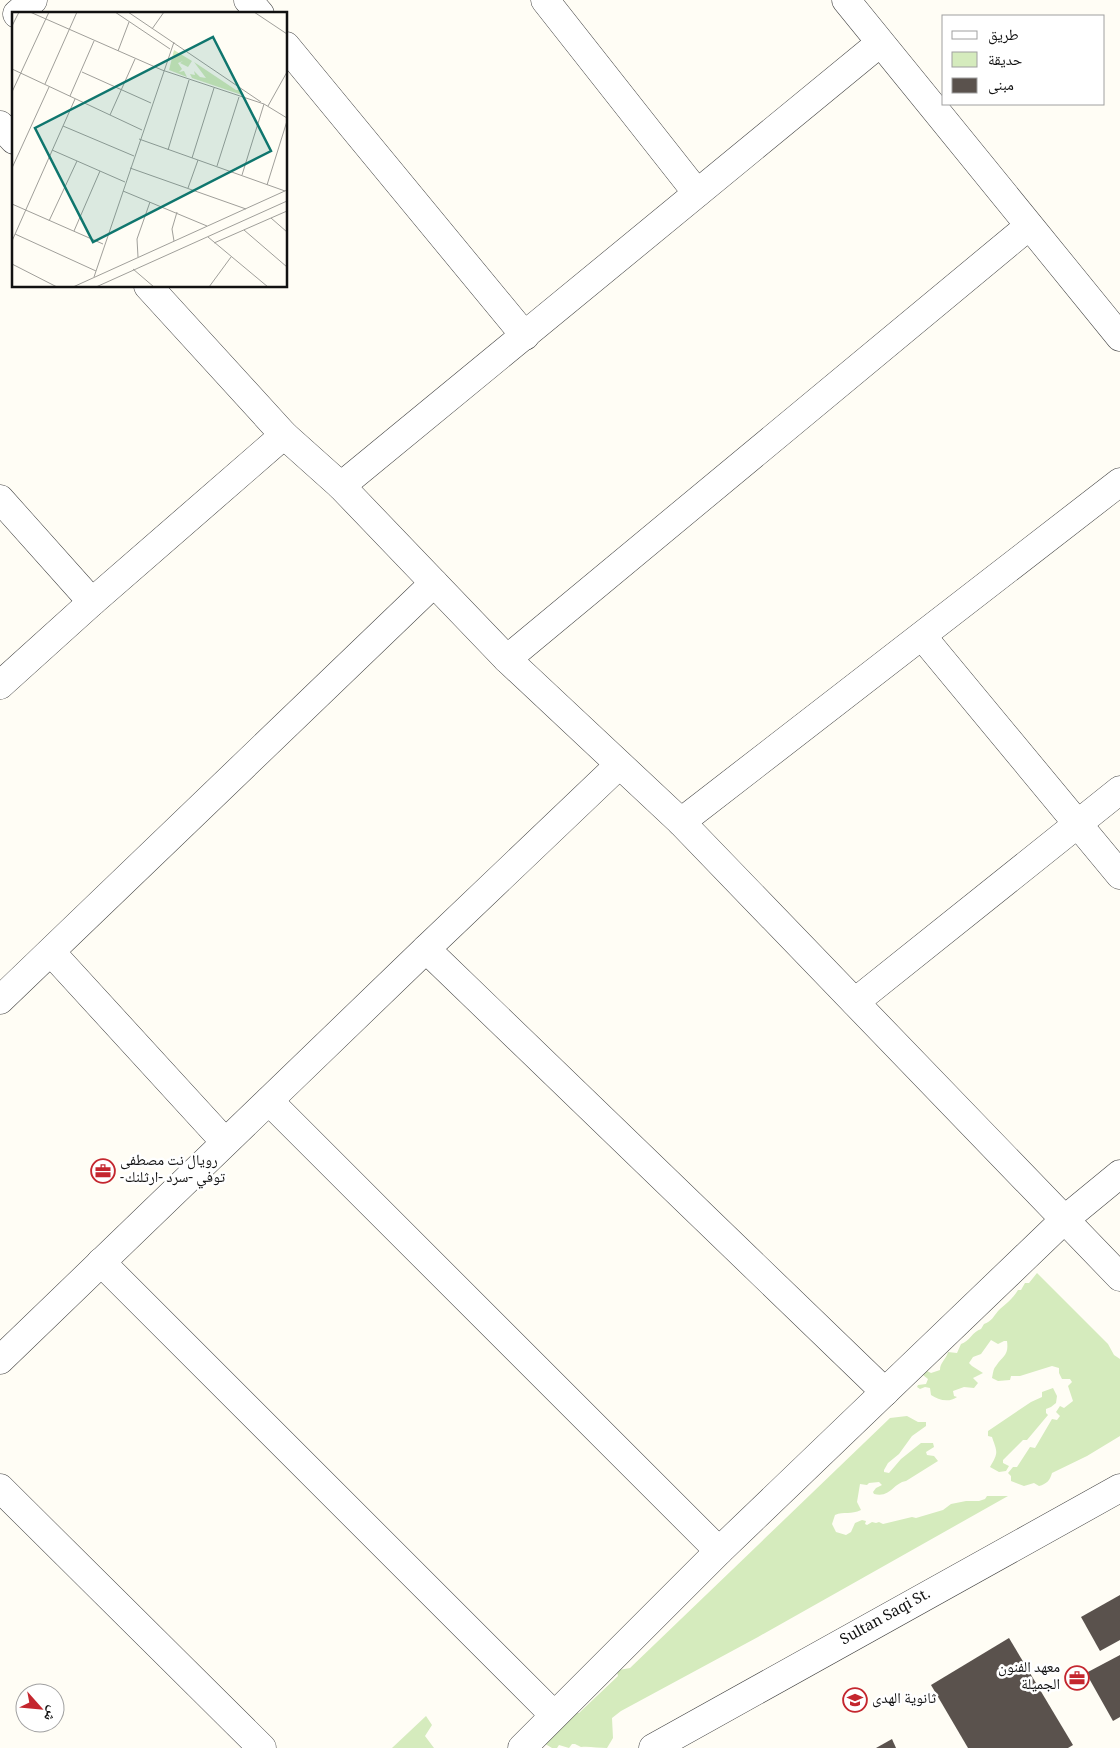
<svg xmlns="http://www.w3.org/2000/svg" width="1120" height="1748" font-family="Georgia,'Noto Naskh Arabic',serif">
	<rect width="100%" height="100%" fill="#fffdf5"/>
	<g fill="#d5ebbd">
		<path d="M 1037,1273 L 1108,1344 L 1114,1355 L 1120,1359 L 1120,1436 L 1087,1456 L 1052,1473 C 1050,1480 1047,1484 1039,1486 L 1034,1483 L 1024,1486 L 1011,1481 L 1011,1476 L 1008,1473 L 1013,1467 L 1017,1467 L 1030,1447 L 1035,1448 L 1052,1419 L 1057,1420 L 1060,1416 L 1056,1412 L 1060,1406 L 1064,1408 L 1073,1401 L 1068,1386 L 1072,1382 L 1070,1379 L 1062,1379 L 1059,1373 L 1059,1368 L 1052,1366 L 1020,1376 L 1011,1376 L 1010,1380 L 998,1381 L 992,1378 C 993,1374 993,1369 996,1366 C 1003,1355 1009,1356 1007,1341 L 1004,1341 L 998,1344 L 991,1340 L 981,1354 L 973,1357 L 969,1363 L 972,1366 L 983,1373 L 973,1378 L 978,1383 L 974,1388 L 964,1387 L 953,1391 L 954,1396 L 957,1397 C 949,1403 938,1400 931,1395 L 930,1388 L 925,1387 L 920,1389 L 917,1387 L 918,1385 L 926,1384 L 928,1379 L 923,1375 L 924,1372 L 927,1371 L 931,1373 L 940,1370 C 940,1362 946,1360 948,1352 L 957,1353 L 961,1344 C 969,1342 973,1331 981,1329 L 984,1324 C 991,1322 994,1316 998,1311 C 1005,1304 1012,1300 1018,1290 L 1021,1290 L 1025,1283 L 1029,1283 Z"/>
		<path d="M 1053,1388 L 1057,1396 L 1056,1403 L 1051,1407 L 1046,1409 L 1046,1413 L 1048,1415 L 1027,1440 L 1023,1440 L 1003,1460 L 1003,1463 L 1009,1466 L 1006,1471 L 999,1472 L 990,1467 C 999,1452 997,1452 992,1437 L 988,1436 L 988,1431 L 1031,1402 L 1042,1397 L 1042,1392 Z"/>
		<path d="M 907,1416 L 918,1422 L 926,1422 L 926,1426 L 912,1436 L 899,1454 L 888,1463 L 884,1470 L 884,1472 L 889,1473 L 901,1459 L 921,1443 L 933,1443 L 934,1447 L 926,1452 L 927,1455 L 934,1456 L 938,1461 L 906,1481 C 893,1483 891,1498 874,1494 L 873,1492 L 876,1488 L 882,1485 L 879,1482 L 869,1483 L 867,1485 L 860,1484 L 857,1502 L 861,1510 C 851,1515 844,1511 835,1515 L 832,1524 L 836,1532 L 846,1535 L 851,1532 L 855,1523 L 862,1520 L 866,1521 L 865,1524 L 867,1525 L 872,1522 L 876,1523 L 879,1522 L 883,1524 L 912,1517 L 916,1518 L 943,1510 L 951,1504 L 966,1501 L 979,1501 L 985,1499 L 987,1496 L 1008,1496 L 758,1637 L 621,1711 L 612,1718 L 613,1738 L 607,1748 C 598,1748 589,1746 581,1747 L 575,1744 L 572,1744 L 569,1748 L 559,1745 L 557,1748 L 552,1748 L 542,1742 L 575,1713 L 579,1713 L 618,1676 L 617,1672 L 619,1670 L 630,1668 L 890,1418 Z"/>
		<polygon points="426,1716 432,1725 425,1736 434,1748 392,1748"/>
	</g>
	<g fill="#5a524d">
		<polygon points="1120,1595 1120,1640 1100,1651 1081,1617"/>
		<polygon points="1009,1638 1073,1745 1068,1748 968,1748 931,1685"/>
		<polygon points="1120,1655 1120,1717 1113,1721 1086,1673"/>
		<polygon points="892,1739 896,1748 876,1748"/>
	</g>
	<g fill="none" stroke-linecap="round" stroke-linejoin="round">
		<g stroke="#444" stroke-width="29">
			<g id="minor">
				<polyline points="248,0 260,14"/>
				<polyline points="545,0 697,193"/>
				<polyline points="846,0 1120,337"/>
				<polyline points="17,14 33,0"/>
				<polyline points="286,46 525,336"/>
				<polyline points="0,125 14,140"/>
				<polyline points="148,286 284,435 341,486 507,659 681,822 1120,1277"/>
				<polyline points="341,486 880,43"/>
				<polyline points="0,499 92,602"/>
				<polyline points="922,636 1120,875"/>
				<polyline points="507,659 1029,226"/>
				<polyline points="0,685 92,602 284,435"/>
				<polyline points="681,822 1120,482"/>
				<polyline points="426,949 885,1392"/>
				<polyline points="51,952 225,1142"/>
				<polyline points="0,1000 434,583"/>
				<polyline points="855,1002 1120,790"/>
				<polyline points="269,1101 719,1551"/>
				<polyline points="101,1262 554,1715"/>
				<polyline points="0,1360 426,949 619,765"/>
				<polyline points="0,1488 262,1748"/>
				<polyline points="522,1748 719,1551 1064,1220 1120,1174"/>
				<polyline points="653,1748 1120,1488"/>
			</g>
		</g>
		<use href="#minor" stroke="#fff" stroke-width="28"/>
	</g>
	<defs>
		<g id="office-ring" transform="scale(1.25)"><circle r="9.5" fill="#fff" stroke="#c4262e" stroke-width="1.5"/><path d="M-6-3h4V-5.5h4V-3h4V5H-6ZM-1-4.5V-3h2v-1.5ZM-6 0V1H6V0Z" fill="#c4262e"/></g>
		<g id="school-ring" transform="scale(1.25)"><circle r="9.5" fill="#fff" stroke="#c4262e" stroke-width="1.5"/><path d="M0-5L7-2L0 1L-7-2ZM-4 1L0 2.5L4 1V4Q0 6-4 4Z" fill="#c4262e"/></g>
	</defs>
	<g fill-rule="evenodd">
		<use href="#office-ring" x="103" y="1171"/>
		<use href="#office-ring" x="1077" y="1678"/>
		<use href="#school-ring" x="855" y="1700"/>
	</g>
	<g text-anchor="middle" dominant-baseline="central" stroke-width="5" stroke-linejoin="round" paint-order="stroke">
		<g font-size="15" fill="#111" stroke="#fff" text-anchor="start">
			<text x="120" y="1162">رويال نت مصطفى<tspan x="120" dy="17">-توفي -سرد -ارثلنك</tspan></text>
			<text x="1060" y="1669" text-anchor="end">معهد الفنون<tspan x="1060" dy="17">الجميلة</tspan></text>
			<text x="872" y="1700">ثانوية الهدى</text>
		</g>
		<g font-size="15" fill="#111" stroke="#fff">
			<text transform="translate(886 1618) rotate(-29)">Sultan Saqi St.</text>
		</g>
	</g>
	<g transform="translate(12 12)">
		<rect width="275" height="275" fill="#fffdf5"/>
		<path d="M 162,38 L 180,49 L 176,55 L 168,51 L 171,49 L 166,51 L 170,57 L 167,60 L 172,59 L 175,65 L 157,58 ZM 182,50 L 224,78 L 228,78 L 230,83 L 180,66 L 178,62 L 183,63 L 182,59 L 188,65 L 194,66 Z" fill="#d5ebbd"/>
		<path fill="none" stroke="#a09f9a" stroke-width="1" d="M 18,0 L 150,58 L 252,92 L 275,106M 103,0 L 158,37M 116,0 L 249,90M 242,0 L 275,22M 0,14 L 7,0M 140,17 L 152,0M 106,39 L 117,10M 0,57 L 130,118M 70,60 L 139,91M 33,72 L 65,0M 0,80 L 37,0M 58,84 L 82,29M 256,94 L 275,60M 98,103 L 123,47M 51,114 L 122,144M 127,127 L 273,179M 40,138 L 113,170M 156,138 L 177,68M 180,146 L 202,76M 205,154 L 227,85M 0,156 L 37,75M 118,156 L 234,197M 230,163 L 252,92M 255,173 L 275,109M 176,176 L 186,148M 111,179 L 195,214M 0,192 L 91,232M 259,206 L 275,220M 37,209 L 65,149M 232,218 L 275,255M 62,219 L 88,159M 3,222 L 84,259M 196,225 L 256,275M 0,229 L 63,87M 162,229 L 160,217 L 165,200M 202,231 L 275,199M 126,245 L 125,227 L 138,190M 0,252 L 45,275M 121,257 L 142,275M 82,265 L 162,30M 61,275 L 275,178M 84,275 L 275,189M 197,275 L 219,245"/>
		<path fill="#0f766e" fill-opacity="0.15" stroke="#0f766e" stroke-width="2.5" d="M 201,25 L 259,139 L 81,230 L 23,116 Z"/>
		<rect width="275" height="275" fill="none" stroke="#111" stroke-width="2.5"/>
	</g>
	<rect x="942" y="15" width="162" height="90" fill="#ffffff" stroke="#a0a0a0"/>
	<rect x="952" y="31" width="25" height="8" fill="#ffffff" stroke="#a0a0a0"/>
	<text x="988" y="40" font-size="15" fill="#111111">طريق</text>
	<rect x="952" y="52" width="25" height="15" fill="#d5ebbd" stroke="#a0a0a0"/>
	<text x="988" y="65" font-size="15" fill="#111111">حديقة</text>
	<rect x="952" y="78" width="25" height="15" fill="#5a524d" stroke="#a0a0a0"/>
	<text x="988" y="90" font-size="15" fill="#111111">مبنى</text>
	<g transform="translate(40 1708) rotate(117)"><circle r="24" fill="#ffffff" stroke="#a0a0a0"/>
	<path d="M0-4L9 19L0 12L-9 19Z" fill="#c4262e"/>
	<text y="-8" font-size="14" font-weight="bold" text-anchor="middle" fill="#111111">ش</text>
	</g>
</svg>
